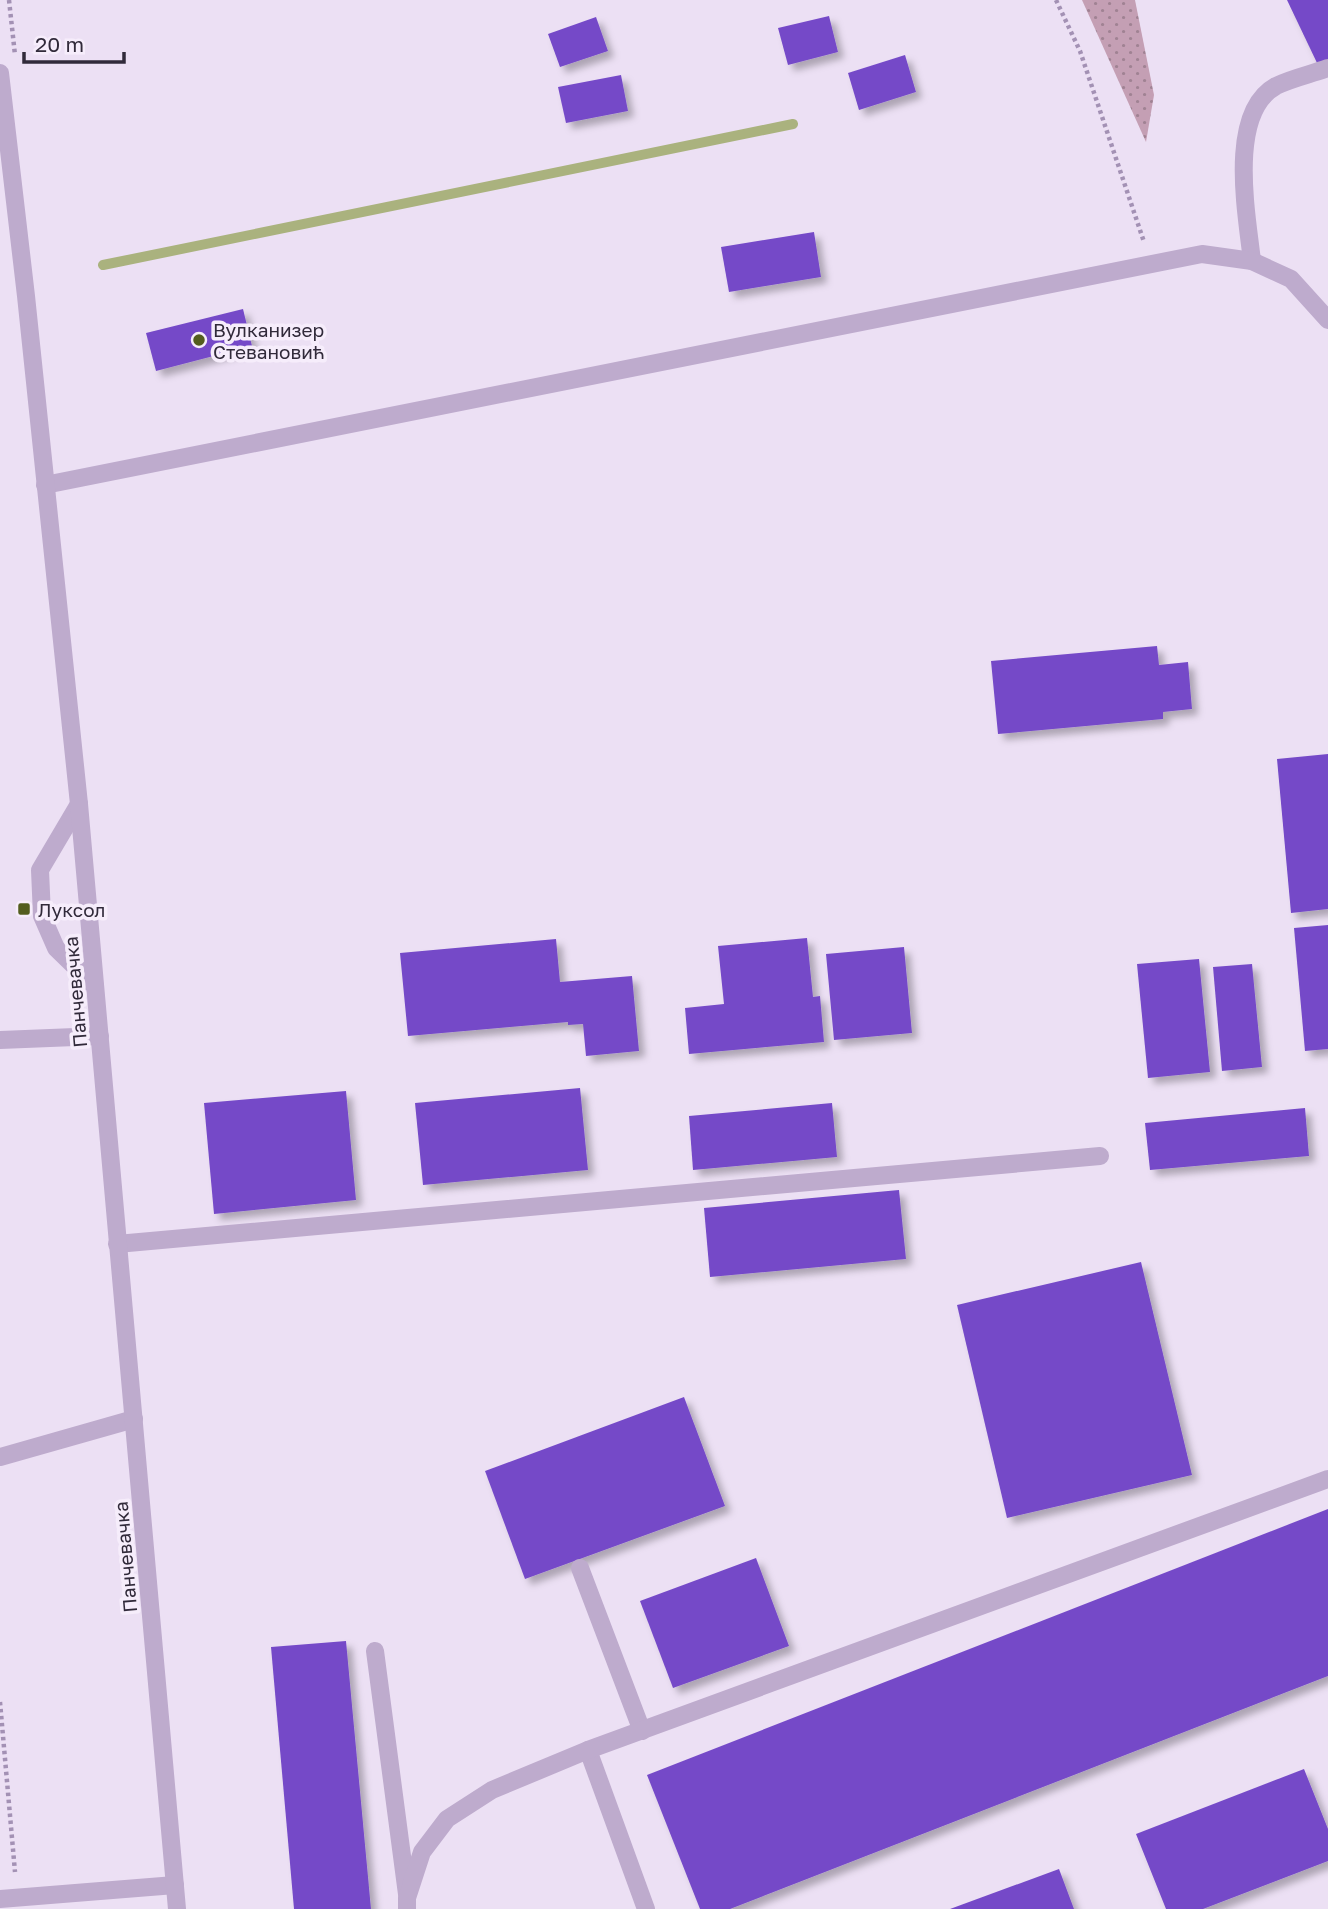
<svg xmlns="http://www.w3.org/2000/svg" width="1328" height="1909" font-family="'Golos Text',sans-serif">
	<defs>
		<pattern id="grass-dots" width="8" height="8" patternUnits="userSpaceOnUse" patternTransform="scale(1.75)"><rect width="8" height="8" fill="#c49fb4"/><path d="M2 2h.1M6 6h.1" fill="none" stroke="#a08293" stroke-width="1.8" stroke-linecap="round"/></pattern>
		<filter id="shadow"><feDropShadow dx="6" dy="6" stdDeviation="3.5" flood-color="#0004"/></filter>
	</defs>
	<rect width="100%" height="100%" fill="#ece0f4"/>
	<polygon fill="url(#grass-dots)" points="1082,0 1135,0 1154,95 1146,142"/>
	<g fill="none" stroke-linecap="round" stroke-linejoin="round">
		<polyline stroke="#aab27e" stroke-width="10" points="103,265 793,124"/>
	</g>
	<g fill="#754ac8" filter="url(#shadow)">
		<polygon points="1287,0 1328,0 1328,60 1318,65"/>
		<polygon points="829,16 838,52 788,65 778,28"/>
		<polygon points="596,17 608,51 560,67 548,34"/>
		<polygon points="905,55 916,92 859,110 848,73"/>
		<polygon points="621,75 628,111 566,123 558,87"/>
		<polygon points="814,232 821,277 729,292 721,247"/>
		<polygon points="243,309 252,346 156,371 146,333"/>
		<polygon points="1157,646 1159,665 1188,662 1192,709 1163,712 1163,719 998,734 991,661"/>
		<polygon points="1328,754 1328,909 1291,913 1277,759"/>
		<polygon points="1328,925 1328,1049 1305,1051 1294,928"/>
		<polygon points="807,938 813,997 820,996 824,1042 689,1054 685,1008 724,1004 718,946"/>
		<polygon points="556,939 560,982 632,976 639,1051 586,1056 583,1024 568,1025 568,1022 408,1036 400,953"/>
		<polygon points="904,947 912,1033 834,1040 826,954"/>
		<polygon points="1199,959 1210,1072 1148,1078 1137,964"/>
		<polygon points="1252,964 1262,1067 1222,1071 1213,967"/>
		<polygon points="580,1088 588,1170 423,1185 415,1103"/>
		<polygon points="346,1091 356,1200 214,1214 204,1103"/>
		<polygon points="832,1103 837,1157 693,1170 689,1116"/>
		<polygon points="1305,1108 1309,1156 1150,1170 1145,1123"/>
		<polygon points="899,1190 906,1259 710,1277 704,1208"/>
		<polygon points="1141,1262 1192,1475 1007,1518 957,1305"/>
		<polygon points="684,1397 725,1506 525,1579 485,1471"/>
		<polygon points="1328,1509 1328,1676 730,1909 700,1909 647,1775"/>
		<polygon points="756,1558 789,1646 673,1688 640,1601"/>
		<polygon points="346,1641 371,1909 294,1909 271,1647"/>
		<polygon points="1304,1769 1328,1829 1328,1861 1203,1909 1166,1909 1136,1834"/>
		<polygon points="1059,1869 1074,1909 950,1909"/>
	</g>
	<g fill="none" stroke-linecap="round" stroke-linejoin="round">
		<g stroke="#a391b4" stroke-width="4.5" stroke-dasharray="3.5 3.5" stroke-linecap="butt">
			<polyline points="9,0 15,55"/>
			<polyline points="1056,0 1080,51 1144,242"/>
			<polyline points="0,1702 15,1872"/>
		</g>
		<g stroke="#beabcd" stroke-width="18">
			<path d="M 1252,261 C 1247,215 1227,113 1276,86 C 1292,78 1312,74 1328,68"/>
			<polyline points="45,485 1202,254 1252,261 1291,279 1328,320"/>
			<polyline points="79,804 40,870 42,916 56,948 95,986"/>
			<polyline points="0,1040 100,1036"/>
			<polyline points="117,1244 1100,1156"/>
			<polyline points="580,1568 642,1731"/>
			<polyline points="375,1651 407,1894"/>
			<polyline points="588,1750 646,1909"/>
			<polyline points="0,1899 175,1885"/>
			<polyline points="407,1909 407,1898 422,1852 447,1819 492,1790 588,1750 1328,1479"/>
		</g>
		<polyline stroke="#beabcd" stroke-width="18" points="0,1457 134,1419"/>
		<polyline stroke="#beabcd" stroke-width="18" points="0,73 26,296 79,804 177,1909"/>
	</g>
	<g fill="#535d1e" stroke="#f6edfb" stroke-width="2.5">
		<circle cx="199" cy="340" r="7"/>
		<rect x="17" y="902" width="14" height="14" rx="3.5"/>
	</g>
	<g text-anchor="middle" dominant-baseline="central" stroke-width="7" stroke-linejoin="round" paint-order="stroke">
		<g font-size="19" fill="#312a3a" stroke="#f6edfb" text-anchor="start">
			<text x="213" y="329">Вулканизер<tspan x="213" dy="22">Стевановић</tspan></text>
			<text x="38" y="909">Луксол</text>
		</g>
		<g font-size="19" fill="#312a3a" stroke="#f6edfb">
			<text transform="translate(75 992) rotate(-95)">Панчевачка</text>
			<text transform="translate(125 1557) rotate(-95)">Панчевачка</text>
		</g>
	</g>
	<path d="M24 52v10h100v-10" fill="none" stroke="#312a3a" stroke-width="3.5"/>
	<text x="35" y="52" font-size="21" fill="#312a3a" stroke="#f6edfb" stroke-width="5" paint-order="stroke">20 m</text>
</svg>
